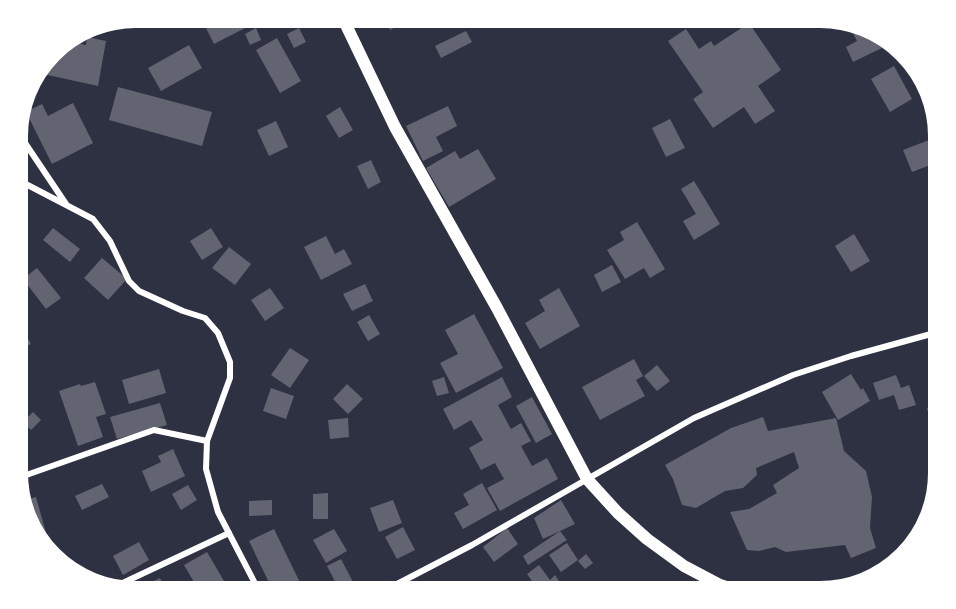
<svg xmlns="http://www.w3.org/2000/svg" width="956" height="609" font-family="'Sofia Sans Condensed',sans-serif">
	<rect width="100%" height="100%" fill="#2d3142"/>
	<g fill="#626471">
		<polygon points="199,14 248,14 253,24 214,44"/>
		<polygon points="382,14 421,14 390,30"/>
		<polygon points="573,14 601,14 579,26"/>
		<polygon points="749,23 781,70 758,86 775,111 755,124 744,107 713,128 693,99 703,92 668,41 686,29 699,49 711,41 714,46"/>
		<polygon points="861,26 873,30 882,48 853,62 846,47 857,41 852,31"/>
		<polygon points="256,28 261,40 250,45 245,34"/>
		<polygon points="299,28 306,42 294,48 287,34"/>
		<polygon points="466,31 472,42 441,58 435,46"/>
		<polygon points="87,37 106,41 98,86 34,72 55,44 62,40 86,45"/>
		<polygon points="277,38 301,81 280,93 256,50"/>
		<polygon points="189,45 202,68 161,91 148,68"/>
		<polygon points="894,66 912,99 890,112 871,79"/>
		<polygon points="118,87 212,112 202,146 109,120"/>
		<polygon points="73,103 93,143 52,164 26,112 42,104 48,116"/>
		<polygon points="448,106 457,126 436,137 443,151 423,161 406,126"/>
		<polygon points="340,107 353,130 339,138 326,116"/>
		<polygon points="670,119 685,148 666,157 652,128"/>
		<polygon points="276,121 288,147 269,156 257,130"/>
		<polygon points="937,137 942,152 942,171 938,162 912,172 903,150"/>
		<polygon points="478,149 496,179 449,207 426,168 455,151 460,159"/>
		<polygon points="371,160 381,182 368,189 357,166"/>
		<polygon points="694,181 720,224 694,240 683,221 696,214 681,189"/>
		<polygon points="637,222 665,269 650,278 644,268 625,279 607,250 624,240 620,232"/>
		<polygon points="53,228 80,249 70,262 43,240"/>
		<polygon points="211,228 223,247 202,260 190,241"/>
		<polygon points="854,234 870,261 851,272 835,246"/>
		<polygon points="326,236 335,254 344,249 352,264 321,280 304,247"/>
		<polygon points="229,247 251,264 235,285 212,268"/>
		<polygon points="102,258 127,279 108,300 84,278"/>
		<polygon points="612,265 621,282 602,292 594,275"/>
		<polygon points="37,268 61,298 46,309 23,279"/>
		<polygon points="365,284 373,301 352,311 343,294"/>
		<polygon points="270,288 284,308 265,321 251,300"/>
		<polygon points="559,288 580,326 540,349 525,323 545,311 539,300"/>
		<polygon points="15,314 31,344 15,351"/>
		<polygon points="474,314 503,368 456,393 440,363 458,354 445,330"/>
		<polygon points="369,315 380,334 368,341 357,322"/>
		<polygon points="290,348 309,360 290,388 271,375"/>
		<polygon points="942,349 942,395 940,396 928,353"/>
		<polygon points="634,359 643,376 636,380 645,396 600,420 582,387"/>
		<polygon points="657,365 670,381 657,391 644,376"/>
		<polygon points="159,369 166,393 129,404 122,380"/>
		<polygon points="851,374 861,390 863,388 870,401 838,420 822,392"/>
		<polygon points="896,375 901,388 909,385 916,405 899,410 894,395 879,400 873,383"/>
		<polygon points="444,377 449,393 437,396 432,381"/>
		<polygon points="502,377 512,397 498,405 511,429 521,423 531,441 521,446 532,466 547,458 558,479 500,511 487,488 504,479 495,463 481,470 469,448 483,440 471,420 454,430 443,409"/>
		<polygon points="95,382 106,414 96,417 103,437 78,446 59,391 80,384 81,386"/>
		<polygon points="347,384 363,399 348,414 333,399"/>
		<polygon points="271,388 294,396 286,419 263,411"/>
		<polygon points="532,397 552,434 536,443 516,406"/>
		<polygon points="160,403 167,425 117,439 110,417"/>
		<polygon points="942,404 942,446 937,448 927,408"/>
		<polygon points="33,412 41,420 31,430 23,422"/>
		<polygon points="763,417 768,431 836,418 844,451 866,471 872,497 870,528 876,548 851,558 845,545 786,552 775,547 759,551 747,550 730,512 749,509 777,493 773,485 799,468 794,452 756,468 757,475 743,488 725,491 696,508 682,505 673,479 665,465 731,428"/>
		<polygon points="348,418 349,437 330,439 328,420"/>
		<polygon points="173,449 185,476 151,492 142,471 161,462 158,456"/>
		<polygon points="482,483 497,510 463,529 454,513 469,505 463,494"/>
		<polygon points="102,484 109,497 82,510 75,496"/>
		<polygon points="188,485 197,500 181,510 172,494"/>
		<polygon points="328,493 328,519 313,519 313,494"/>
		<polygon points="36,497 48,540 38,543 30,534 19,502"/>
		<polygon points="272,500 272,515 249,516 249,501"/>
		<polygon points="393,500 402,523 379,532 370,508"/>
		<polygon points="561,500 575,524 543,539 534,518"/>
		<polygon points="403,527 415,550 397,559 385,537"/>
		<polygon points="507,528 518,544 494,562 483,547"/>
		<polygon points="274,529 306,595 275,595 249,541"/>
		<polygon points="334,529 347,551 326,563 313,540"/>
		<polygon points="560,531 567,540 528,565 523,556"/>
		<polygon points="139,542 149,560 123,575 113,556"/>
		<polygon points="567,543 578,560 561,572 549,555"/>
		<polygon points="207,552 224,581 201,594 184,565"/>
		<polygon points="586,554 593,563 585,569 578,561"/>
		<polygon points="341,559 353,582 339,589 327,566"/>
		<polygon points="539,565 550,580 555,575 563,587 551,595 542,595 527,574"/>
		<polygon points="160,578 169,595 134,595 132,592"/>
		<polygon points="437,581 444,592 452,588 456,595 423,595 420,591"/>
	</g>
	<g fill="none" stroke-linecap="round" stroke-linejoin="round">
		<g stroke="#fff" stroke-width="6">
			<polyline points="637,22 653,14"/>
			<polyline points="15,128 66,204"/>
			<polyline points="15,184 20,181 93,219 110,241 129,281 139,291 183,311 205,318 218,333 230,362 230,378 207,441 206,469 218,512 261,595"/>
			<polyline points="15,479 154,430 207,441"/>
			<polyline points="112,588 229,533"/>
			<polyline points="376,595 472,545 694,418 793,375 851,356 942,331"/>
		</g>
		<polyline stroke="#fff" stroke-width="12" points="343,14 347,27 395,127 497,308 587,479 618,513 647,539 684,566 720,585 752,595"/>
	</g>
	<path d="M0 0H956V609H0ZM136 24H820A112 112 0 0 1 932 136V473A112 112 0 0 1 820 585H136A112 112 0 0 1 24 473V136A112 112 0 0 1 136 24Z" fill="#fff" fill-rule="evenodd"/>
	<path fill="none" stroke="#fff" stroke-width="8" d="M136 24H820A112 112 0 0 1 932 136V473A112 112 0 0 1 820 585H136A112 112 0 0 1 24 473V136A112 112 0 0 1 136 24Z"/>
</svg>
